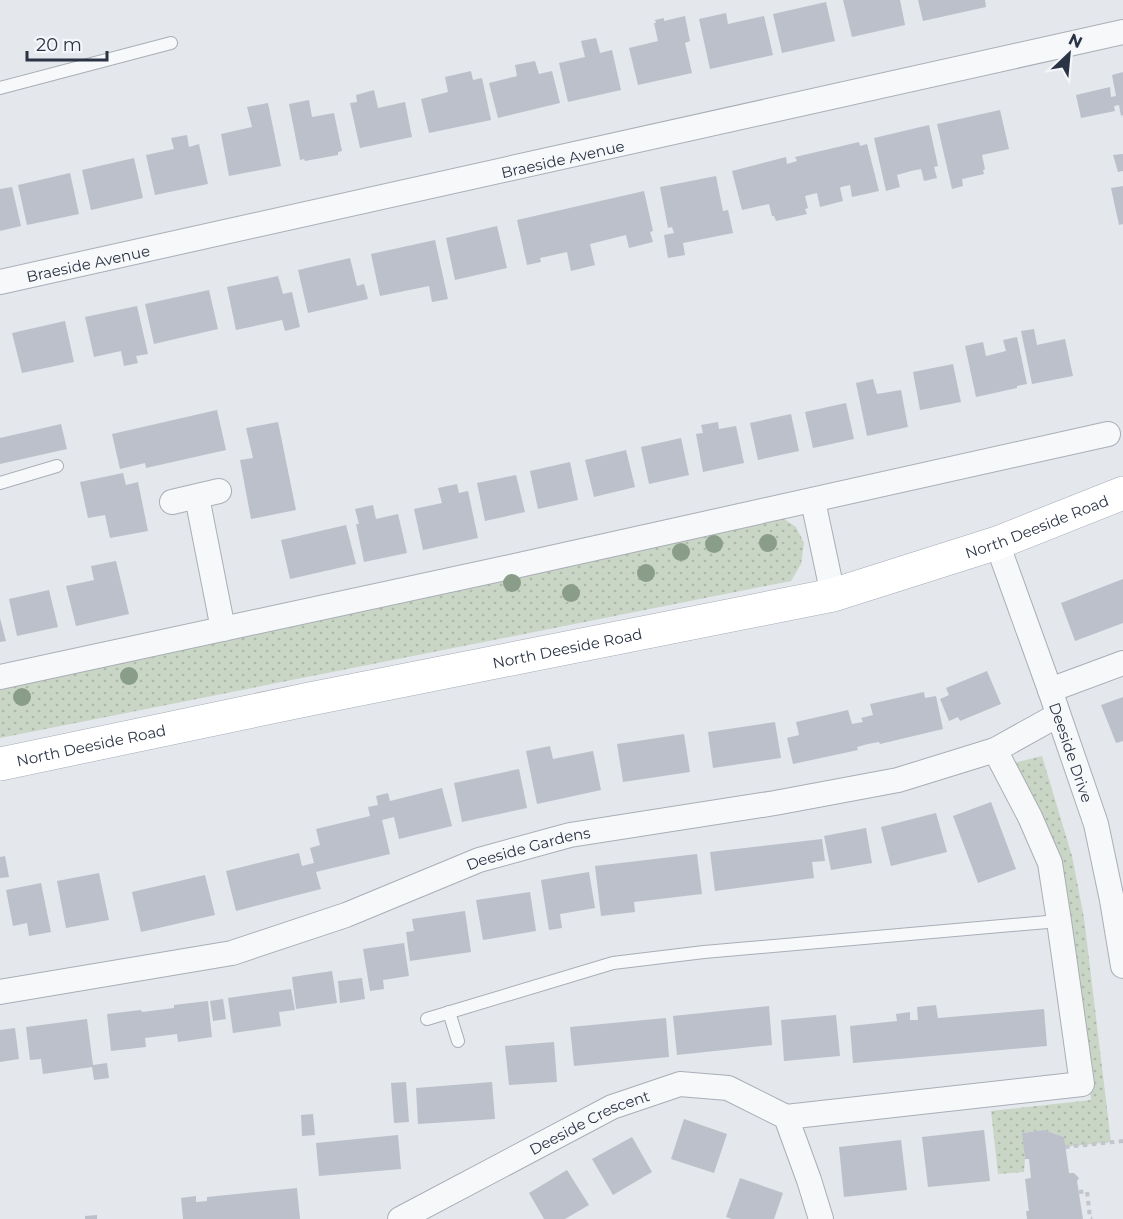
<svg xmlns="http://www.w3.org/2000/svg" width="1123" height="1219" font-family="Montserrat,sans-serif">
	<defs>
		<pattern id="grass-dots" width="8" height="8" patternUnits="userSpaceOnUse" patternTransform="scale(1.5)"><rect width="8" height="8" fill="#c9d6c5"/><path d="M2 2h.1M6 6h.1" fill="none" stroke="#adb8ab" stroke-width="1.8" stroke-linecap="round"/></pattern>
	</defs>
	<rect width="100%" height="100%" fill="#e4e7ec"/>
	<g fill="url(#grass-dots)">
		<polygon points="780,516 796,527 804,543 801,564 791,581 0,738 0,690"/>
		<polygon points="1042,756 1072,856 1084,918 1111,1142 1065,1147 1064,1137 1044,1130 1023,1133 1025,1159 1024,1172 998,1174 991,1111 1091,1100 1069,920 1014,763"/>
	</g>
	<g fill="#bbc0ca">
		<polygon points="843,0 900,0 905,25 852,37"/>
		<polygon points="918,0 985,0 986,7 923,21"/>
		<polygon points="826,2 835,41 782,53 773,14"/>
		<polygon points="726,13 728,24 764,16 773,55 710,69 699,19"/>
		<polygon points="685,16 690,41 685,43 692,73 638,85 629,48 658,41 654,23 656,23 655,20 664,18 664,21"/>
		<polygon points="596,38 600,53 612,50 621,90 568,102 559,63 585,57 581,41"/>
		<polygon points="535,61 539,74 552,71 560,103 498,118 489,83 517,76 515,65"/>
		<polygon points="471,71 473,80 482,78 491,120 429,133 421,99 448,92 445,77"/>
		<polygon points="1123,72 1123,115 1121,116 1119,105 1114,106 1115,111 1081,118 1076,95 1110,87 1111,97 1116,96 1112,75"/>
		<polygon points="374,90 378,108 405,102 412,137 360,148 350,103 357,102 356,95"/>
		<polygon points="309,100 312,117 334,113 342,151 338,152 338,155 305,161 304,159 300,160 289,104"/>
		<polygon points="268,103 281,166 229,176 221,134 252,127 247,107"/>
		<polygon points="1000,110 1009,149 982,155 985,169 983,170 984,174 962,179 963,186 952,189 937,124"/>
		<polygon points="929,125 938,166 934,167 937,178 924,181 921,169 911,171 897,175 900,187 886,191 874,138"/>
		<polygon points="187,135 189,147 199,144 208,184 155,195 146,155 174,149 171,138"/>
		<polygon points="859,142 860,146 867,144 879,191 852,197 850,185 841,187 840,188 843,201 820,207 817,193 805,196 808,208 805,209 807,214 776,221 774,216 772,216 769,204 742,210 732,171 786,157 787,164 797,161 795,157"/>
		<polygon points="1123,154 1123,171 1118,172 1113,155"/>
		<polygon points="134,158 143,198 91,210 82,170"/>
		<polygon points="70,173 79,214 27,225 18,185"/>
		<polygon points="716,176 723,211 728,210 733,233 683,243 685,255 668,258 664,235 674,233 672,227 668,228 660,187"/>
		<polygon points="1123,186 1123,224 1119,225 1111,188"/>
		<polygon points="12,187 21,226 0,231 0,189"/>
		<polygon points="644,191 653,231 650,232 653,242 629,248 626,235 590,244 595,265 571,271 567,252 540,258 541,262 527,265 517,220"/>
		<polygon points="497,226 507,268 455,280 446,238"/>
		<polygon points="435,240 448,299 432,302 429,286 380,296 371,254"/>
		<polygon points="350,258 357,286 364,284 368,299 308,313 298,270"/>
		<polygon points="278,276 283,294 292,292 300,327 285,331 282,320 236,330 227,287"/>
		<polygon points="209,290 218,329 154,344 145,304"/>
		<polygon points="137,306 148,354 136,356 138,363 124,366 121,351 94,357 85,317"/>
		<polygon points="65,321 74,362 22,373 12,333"/>
		<polygon points="1034,329 1037,345 1065,339 1073,376 1032,384 1021,331"/>
		<polygon points="1017,337 1027,384 1017,386 1017,388 976,397 965,346 983,342 986,356 1006,351 1003,340"/>
		<polygon points="953,364 961,402 920,410 913,372"/>
		<polygon points="873,379 877,394 901,390 908,427 867,436 856,383"/>
		<polygon points="846,403 854,439 813,448 805,412"/>
		<polygon points="217,410 226,450 146,468 145,463 120,469 112,434"/>
		<polygon points="791,414 799,451 758,460 750,423"/>
		<polygon points="278,422 296,510 251,519 240,460 253,458 246,428"/>
		<polygon points="718,422 719,429 736,426 744,463 703,472 696,434 703,433 701,425"/>
		<polygon points="61,424 67,449 0,464 0,438"/>
		<polygon points="681,438 689,475 649,484 641,447"/>
		<polygon points="626,450 635,487 594,497 585,460"/>
		<polygon points="570,462 578,500 538,509 530,471"/>
		<polygon points="123,473 126,485 138,482 148,531 110,538 105,515 88,518 80,482"/>
		<polygon points="516,475 525,512 485,521 477,483"/>
		<polygon points="457,484 459,493 468,491 478,538 423,550 414,509 442,503 438,488"/>
		<polygon points="373,505 376,519 398,514 407,553 364,562 356,524 359,524 355,509"/>
		<polygon points="346,525 356,564 290,579 281,540"/>
		<polygon points="116,561 129,614 76,626 66,586 94,580 91,566"/>
		<polygon points="1123,579 1123,623 1075,641 1061,603"/>
		<polygon points="49,590 58,627 17,636 9,599"/>
		<polygon points="0,618 6,641 0,642"/>
		<polygon points="987,671 1001,704 960,721 958,717 949,721 940,699 949,695 946,688"/>
		<polygon points="924,692 925,698 936,696 943,729 880,744 879,742 868,744 857,747 858,750 793,764 787,738 799,735 796,722 848,710 852,724 863,722 861,718 873,715 870,704"/>
		<polygon points="1123,697 1123,741 1116,743 1101,705"/>
		<polygon points="775,722 781,758 713,768 708,732"/>
		<polygon points="684,734 690,772 623,782 617,744"/>
		<polygon points="550,746 553,759 593,751 601,790 537,804 526,751"/>
		<polygon points="519,769 527,808 462,822 454,783"/>
		<polygon points="442,788 452,826 399,839 394,817 382,820 390,854 316,872 321,889 236,911 226,871 299,853 302,866 314,863 310,848 320,845 316,829 370,816 368,807 378,805 376,796 388,793 390,801"/>
		<polygon points="991,802 1016,869 978,883 953,816"/>
		<polygon points="936,813 947,852 891,866 881,827"/>
		<polygon points="866,828 872,863 831,870 824,836"/>
		<polygon points="822,839 825,861 812,862 814,878 715,891 710,852"/>
		<polygon points="697,854 702,894 634,902 635,912 601,916 595,866"/>
		<polygon points="5,856 9,877 0,878 0,857"/>
		<polygon points="589,872 595,908 560,914 562,928 549,930 541,880"/>
		<polygon points="99,873 109,920 66,928 57,881"/>
		<polygon points="205,875 215,915 141,932 132,892"/>
		<polygon points="41,883 51,932 29,936 27,923 13,926 6,890"/>
		<polygon points="530,892 536,931 483,940 476,900"/>
		<polygon points="465,911 471,952 410,961 406,932 414,931 412,919"/>
		<polygon points="404,943 409,976 383,980 384,989 370,991 363,949"/>
		<polygon points="332,971 337,1003 296,1009 292,977"/>
		<polygon points="362,978 365,999 340,1003 338,981"/>
		<polygon points="291,989 295,1010 279,1012 281,1026 233,1033 228,998"/>
		<polygon points="223,999 226,1019 213,1021 210,1001"/>
		<polygon points="208,1001 212,1037 178,1042 177,1034 145,1038 146,1047 111,1051 107,1014 141,1010 142,1012 174,1008 174,1005"/>
		<polygon points="936,1005 938,1018 1044,1009 1047,1046 853,1063 850,1026 897,1021 896,1014 910,1012 910,1020 918,1020 917,1007"/>
		<polygon points="769,1006 772,1045 677,1055 673,1016"/>
		<polygon points="836,1015 840,1056 784,1061 781,1020"/>
		<polygon points="666,1018 669,1057 574,1066 570,1027"/>
		<polygon points="87,1019 93,1065 107,1063 109,1078 94,1080 92,1067 43,1074 41,1059 30,1060 26,1027"/>
		<polygon points="15,1028 19,1059 0,1062 0,1030"/>
		<polygon points="554,1042 557,1082 509,1085 505,1046"/>
		<polygon points="406,1082 409,1122 394,1123 391,1083"/>
		<polygon points="492,1082 495,1119 418,1124 416,1088"/>
		<polygon points="313,1114 315,1135 302,1136 301,1115"/>
		<polygon points="684,1119 727,1134 714,1173 671,1159"/>
		<polygon points="984,1130 990,1181 928,1187 922,1137"/>
		<polygon points="1044,1130 1064,1137 1069,1173 1074,1173 1079,1178 1077,1181 1083,1219 1027,1219 1026,1211 1029,1211 1025,1179 1031,1178 1029,1159 1025,1159 1022,1133"/>
		<polygon points="398,1135 401,1169 319,1176 316,1143"/>
		<polygon points="632,1137 652,1172 613,1195 592,1159"/>
		<polygon points="901,1140 907,1190 844,1197 839,1147"/>
		<polygon points="567,1170 589,1205 565,1219 544,1219 529,1193"/>
		<polygon points="740,1178 783,1193 774,1219 732,1219 726,1217"/>
		<polygon points="297,1188 300,1219 183,1219 181,1198 196,1196 196,1202 207,1201 207,1197"/>
		<polygon points="97,1215 97,1219 85,1219 85,1216"/>
	</g>
	<g fill="none" stroke-linecap="round" stroke-linejoin="round">
		<g stroke="#a9aeb7" stroke-width="14">
			<g id="service">
				<polyline points="0,88 171,43"/>
				<polyline points="0,483 57,466"/>
				<polyline points="449,1012 458,1041"/>
				<polyline points="427,1019 613,963 704,952 1059,921"/>
			</g>
		</g>
		<g stroke="#a9aeb7" stroke-width="26">
			<g id="minor">
				<path id="s1" d="M 0,282 C 375,202 749,117 1123,32"/>
				<polyline points="197,497 223,629"/>
				<polyline points="813,501 833,595"/>
				<polyline points="172,502 219,491"/>
				<path id="s2" d="M 997,543 L 1050,690 L 1096,824 L 1112,900 L 1123,966"/>
				<path d="M 0,677 C 370,598 739,518 1108,434"/>
				<polyline points="1050,690 1123,663"/>
				<path id="s3" d="M 0,992 L 232,953 L 346,915 L 479,860 L 570,835 L 775,803 L 898,780 L 995,750 L 1058,715"/>
				<polyline points="786,1117 1082,1084 1059,921 1050,863 1030,817 995,750"/>
				<path id="s4" d="M 400,1219 L 612,1107 L 680,1084 L 728,1088 L 786,1117 L 809,1180 L 821,1219"/>
			</g>
		</g>
		<g stroke="#a3abb8" stroke-width="34">
			<g id="primary">
				<path id="s5" d="M 0,764 L 310,699 L 833,595 L 997,543 L 1123,493"/>
			</g>
		</g>
		<g stroke="#c2c5cb" stroke-width="4" stroke-dasharray="4.5 4.5" stroke-linecap="butt">
			<polyline points="1065,1147 1123,1141"/>
			<polyline points="1079,1192 1087,1191 1090,1218 1092,1219"/>
		</g>
		<use href="#service" stroke="#f7f8fa" stroke-width="12"/>
		<use href="#minor" stroke="#f7f8fa" stroke-width="24"/>
		<use href="#primary" stroke="#fff" stroke-width="33"/>
	</g>
	<g fill="#899d89">
		<circle cx="768" cy="543" r="9"/>
		<circle cx="714" cy="544" r="9"/>
		<circle cx="681" cy="552" r="9"/>
		<circle cx="646" cy="573" r="9"/>
		<circle cx="512" cy="583" r="9"/>
		<circle cx="571" cy="593" r="9"/>
		<circle cx="129" cy="676" r="9"/>
		<circle cx="22" cy="697" r="9"/>
	</g>
	<g text-anchor="middle" dominant-baseline="central" stroke-width="4.5" stroke-linejoin="round" paint-order="stroke">
		<g font-size="15" fill="#2b3445" stroke="#f4f6f9">
			<text stroke="none"><textPath href="#s1" startOffset="576">Braeside Avenue</textPath></text>
			<text stroke="none"><textPath href="#s1" startOffset="90">Braeside Avenue</textPath></text>
			<text stroke="none"><textPath href="#s5" startOffset="1065">North Deeside Road</textPath></text>
			<text stroke="none"><textPath href="#s5" startOffset="579">North Deeside Road</textPath></text>
			<text stroke="none"><textPath href="#s5" startOffset="93">North Deeside Road</textPath></text>
			<text stroke="none"><textPath href="#s2" startOffset="222">Deeside Drive</textPath></text>
			<text stroke="none"><textPath href="#s3" startOffset="550">Deeside Gardens</textPath></text>
			<text stroke="none"><textPath href="#s4" startOffset="213">Deeside Crescent</textPath></text>
		</g>
	</g>
	<g transform="translate(1069 54) rotate(26)" stroke="#f4f6f9" stroke-width="4.5" paint-order="stroke">
	<path d="M0-4.5L10 22L0 15L-10 22Z" fill="#2b3445"/>
	<text y="-9" font-size="16" font-weight="bold" text-anchor="middle" fill="#2b3445">N</text>
	</g>
	<path d="M27 51v9h80v-9" fill="none" stroke="#2b3445" stroke-width="3"/>
	<text x="36" y="51" font-size="18" fill="#2b3445" stroke="#f4f6f9" stroke-width="4.5" paint-order="stroke">20 m</text>
</svg>
